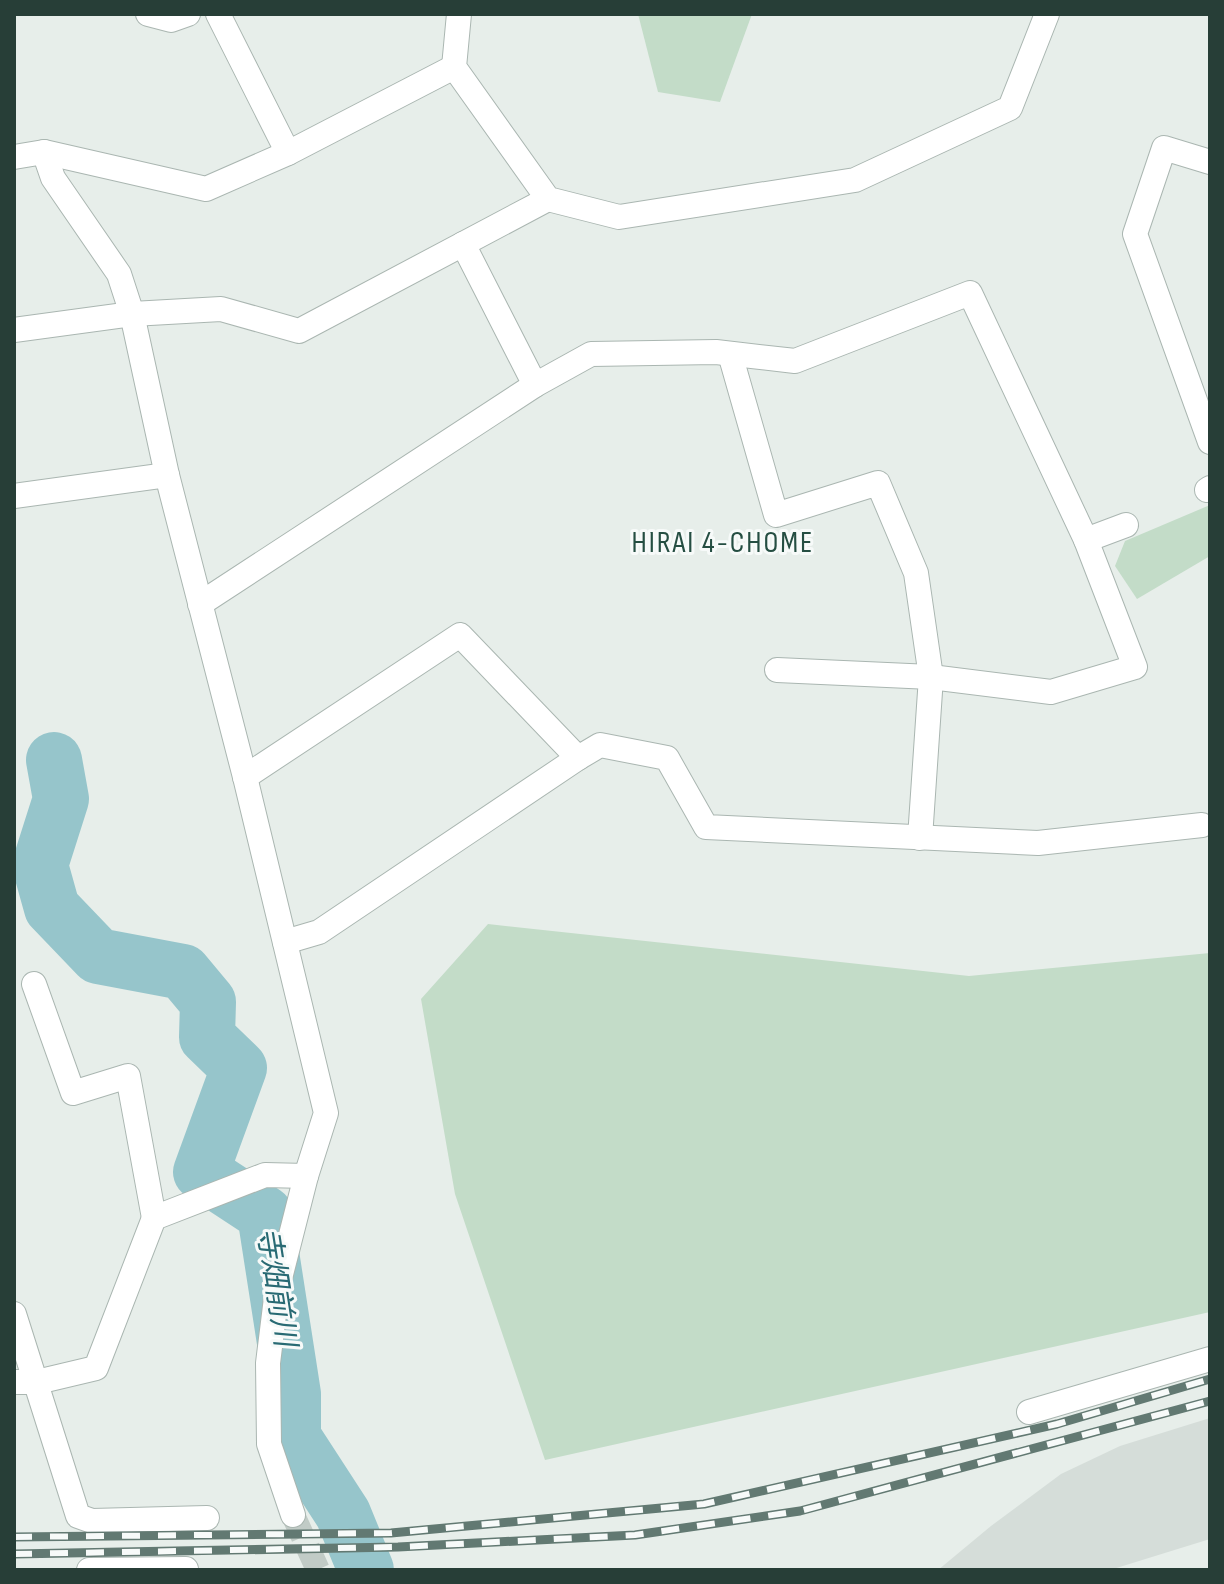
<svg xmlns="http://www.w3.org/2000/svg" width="1224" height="1584" font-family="'Sofia Sans Condensed','Noto Sans JP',sans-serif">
	<rect width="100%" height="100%" fill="#e7eeea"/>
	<polygon fill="#d5ddd9" points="1210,1418 1210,1539 1110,1570 938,1570 991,1526 1061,1474 1120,1446"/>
	<g fill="#c3dcc8">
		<polygon points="638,14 752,14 720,102 658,92"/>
		<polygon points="1210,505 1210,556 1137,599 1115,566 1125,541"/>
		<polygon points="488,924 969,976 1210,953 1210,1312 545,1460 455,1194 421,999"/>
	</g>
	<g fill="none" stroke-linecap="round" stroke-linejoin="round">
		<polyline stroke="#96c5cb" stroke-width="56" points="54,760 61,799 40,865 52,908 98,956 183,972 208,1002 207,1037 239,1068 201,1172 265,1214 293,1394 293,1437 343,1514 366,1570"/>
		<polyline stroke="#c1cbc6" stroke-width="24" stroke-dasharray="24 12" stroke-linecap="butt" points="293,1515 318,1570"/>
		<g stroke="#aab6b1" stroke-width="26">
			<g id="minor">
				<polyline points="148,14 171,20 188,14"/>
				<polyline points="218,14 288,153 454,67"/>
				<polyline points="459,14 454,67 548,199 619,217 855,180 1010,108 1047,14"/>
				<polyline points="44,152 53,178 119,274 132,314 167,475 245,777 326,1113 306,1176 277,1290 268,1363 269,1444 293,1515"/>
				<polyline points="14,157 44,152 206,189 288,153"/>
				<polyline points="1210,162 1164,148 1135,234 1210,442"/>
				<polyline points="14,330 132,314 221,309 299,331 548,199"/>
				<polyline points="730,354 776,515 878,483 916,573 931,677 920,838"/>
				<polyline points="535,385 591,354 716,352 795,361 970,293 1086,540 1135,667 1051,692 931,677 777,670"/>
				<polyline points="1207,490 1210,488"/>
				<polyline points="14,496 167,475"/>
				<polyline points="1086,540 1126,525"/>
				<polyline points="200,604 535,385 463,244"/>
				<polyline points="578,758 600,745 667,758 706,827 1038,843 1202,825"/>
				<polyline points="245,777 460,635 578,758 319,932 285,942"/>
				<polyline points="34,984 73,1093 128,1076 154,1218"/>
				<polyline points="14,1314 78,1516 92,1521 207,1518"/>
				<polyline points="14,1382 37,1382 96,1368 154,1218 265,1175 306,1176"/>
				<polyline points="1029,1412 1210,1359"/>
				<polyline points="89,1570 186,1569"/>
			</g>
		</g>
		<use href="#minor" stroke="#fff" stroke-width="24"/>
		<g stroke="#627972" stroke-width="9">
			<g id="rail">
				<polyline points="14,1537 391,1533 704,1504 1057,1424 1210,1379"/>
				<polyline points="14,1554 398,1547 635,1535 800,1511 1210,1401"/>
			</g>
		</g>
		<use href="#rail" stroke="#f7faf9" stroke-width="6" stroke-dasharray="18" stroke-linecap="butt"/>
	</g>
	<g text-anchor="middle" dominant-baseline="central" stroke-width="6" stroke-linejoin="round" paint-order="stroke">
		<g font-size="30" letter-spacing="2" fill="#254e42" stroke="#f7faf9">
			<text x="723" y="543">HIRAI 4-CHOME</text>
		</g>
		<g font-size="30" font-style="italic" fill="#286a73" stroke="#f7faf9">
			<text transform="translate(276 1287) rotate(81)">寺畑前川</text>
		</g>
	</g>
	<rect width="1224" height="1584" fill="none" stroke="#273e37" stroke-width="32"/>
</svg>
